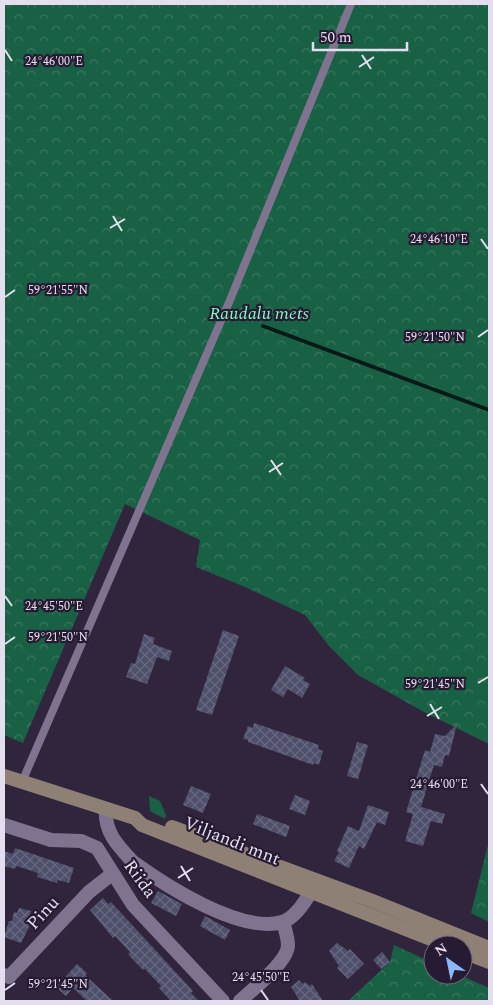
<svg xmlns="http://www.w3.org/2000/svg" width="493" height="1005" font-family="Spectral,serif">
	<defs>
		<pattern id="forest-crowns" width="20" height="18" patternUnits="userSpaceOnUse" patternTransform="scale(1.25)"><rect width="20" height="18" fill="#196144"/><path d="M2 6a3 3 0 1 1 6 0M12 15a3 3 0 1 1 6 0" fill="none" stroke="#3a775f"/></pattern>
		<pattern id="building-cross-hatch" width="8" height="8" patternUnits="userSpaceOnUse" patternTransform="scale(1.25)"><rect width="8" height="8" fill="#4e4f6a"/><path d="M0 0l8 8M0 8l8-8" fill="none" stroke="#676880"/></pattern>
	</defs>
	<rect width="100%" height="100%" fill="#30253c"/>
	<polygon fill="#196144" points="149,796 160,801 166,815 165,819 150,811"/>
	<g fill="url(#forest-crowns)">
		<polygon points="4,4 489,4 489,744 424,712 358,675 329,646 305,615 245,587 196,567 200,540 125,504 23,743 4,735"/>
		<polygon points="489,841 489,922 471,913"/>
		<polygon points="394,945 433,963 433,975 460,975 489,988 489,1001 348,1001 390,962"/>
	</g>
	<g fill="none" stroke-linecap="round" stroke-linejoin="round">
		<polyline stroke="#09191a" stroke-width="4" points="263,326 489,410"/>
	</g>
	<g fill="url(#building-cross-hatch)">
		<polygon points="223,630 239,636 212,715 196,710"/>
		<polygon points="144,634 155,638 153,644 172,651 169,661 157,657 147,684 126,677 131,663 135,664"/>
		<polygon points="285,666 305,678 303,680 310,684 302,698 288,689 283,697 271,690"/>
		<polygon points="254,723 319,745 318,749 323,751 319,765 314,763 313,765 248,742 248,740 243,739 248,726 253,728"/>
		<polygon points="457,724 449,756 445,755 442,767 434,765 421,807 445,814 442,824 431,821 423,846 405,841 413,814 406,812 425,750 430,752 435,734 445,736"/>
		<polygon points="357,742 368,745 358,779 347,776"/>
		<polygon points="191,786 211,794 203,813 183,805"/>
		<polygon points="295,795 310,801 305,815 289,809"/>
		<polygon points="368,805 389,812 385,825 377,822 364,849 359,846 349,868 334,861 339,852 337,851 348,826 359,831"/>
		<polygon points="257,814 290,826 286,837 253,824"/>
		<polygon points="15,848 74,868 69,883 58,880 57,883 37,877 38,873 26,869 16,866 15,869 4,866 4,851 13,854"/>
		<polygon points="158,891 182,904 176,916 151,903"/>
		<polygon points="103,898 108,904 111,902 193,991 191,993 199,1001 171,1001 159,988 161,986 145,969 143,970 135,962 128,954 130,952 115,936 113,938 90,910"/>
		<polygon points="19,908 31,911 27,924 30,925 21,943 4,937 9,921 12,921 14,912 17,913"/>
		<polygon points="205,916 230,930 225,940 200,926"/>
		<polygon points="337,943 348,951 350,949 364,964 348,979 337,968 339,966 329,951"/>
		<polygon points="382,952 390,962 381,969 373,960"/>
		<polygon points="77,964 87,973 85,975 113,1001 87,1001 73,988 66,996 56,987"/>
		<polygon points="299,980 303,984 305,982 310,986 312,984 323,1001 300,1001 291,987"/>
	</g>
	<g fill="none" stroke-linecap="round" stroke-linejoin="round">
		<polyline stroke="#7f738f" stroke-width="8" points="22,782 230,300 351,4"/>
		<g stroke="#7f738f" stroke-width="14">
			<path d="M 106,809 C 104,832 118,846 133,862 C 166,886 241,934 282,922 C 295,918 304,903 311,892"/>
			<polyline points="4,825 51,840 81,841 97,848 133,905 223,1001"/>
			<polyline points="4,975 9,977 89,892 112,874"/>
			<path d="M 240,1001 C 252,990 288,962 288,945 C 288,938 285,929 283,922"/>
		</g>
		<g stroke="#8e8074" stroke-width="14">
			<polyline points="4,776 135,818 142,825 446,945"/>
			<polyline points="172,827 370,900 489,948"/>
			<polyline points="463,952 489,962"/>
		</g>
	</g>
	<path fill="none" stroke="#e5deee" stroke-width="2" d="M 5,50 L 12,61M 362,55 L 371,69M 359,67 L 374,57M 113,216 L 122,231M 110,228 L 125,219M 481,239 L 488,249M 5,297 L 15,290M 478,337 L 488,330M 271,460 L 281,475M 269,472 L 283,463M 5,596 L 12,606M 5,644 L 15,637M 478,683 L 488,677M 430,704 L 439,719M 427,716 L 442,707M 481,784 L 488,794M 181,866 L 190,881M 178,878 L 193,868M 5,990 L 15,983M 261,990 L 268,1000"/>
	<g text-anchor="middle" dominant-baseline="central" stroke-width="4.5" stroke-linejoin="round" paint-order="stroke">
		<g font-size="18" font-style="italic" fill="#7cfbc1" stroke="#261b32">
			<text x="259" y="313">Raudalu mets</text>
		</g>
		<g font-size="18" fill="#e5deee" stroke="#261b32">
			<text transform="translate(232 841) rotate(22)">Viljandi mnt</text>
			<text transform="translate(140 879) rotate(54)">Riida</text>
			<text transform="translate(43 913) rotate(-47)">Pinu</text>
		</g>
	</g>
	<g font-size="12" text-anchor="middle" fill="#e5deee" stroke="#261b32" stroke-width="4.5" stroke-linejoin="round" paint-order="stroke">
		<text x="54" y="65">24°46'00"E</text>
		<text x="439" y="243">24°46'10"E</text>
		<text x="58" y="294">59°21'55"N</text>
		<text x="435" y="341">59°21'50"N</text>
		<text x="54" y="610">24°45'50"E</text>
		<text x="58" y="641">59°21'50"N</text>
		<text x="435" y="688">59°21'45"N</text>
		<text x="439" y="788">24°46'00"E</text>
		<text x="261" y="981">24°45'50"E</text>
		<text x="58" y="988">59°21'45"N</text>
	</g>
	<rect width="493" height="1005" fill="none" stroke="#e5deee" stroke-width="10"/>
	<g transform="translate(448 960) rotate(327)"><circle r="24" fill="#261b32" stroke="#72697d"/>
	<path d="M0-4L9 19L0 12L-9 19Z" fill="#8db9fc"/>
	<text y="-8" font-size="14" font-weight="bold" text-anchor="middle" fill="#e5deee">N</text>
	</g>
	<path d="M313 42v8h94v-8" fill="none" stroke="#e5deee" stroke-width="2.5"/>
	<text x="320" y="42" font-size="15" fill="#e5deee" stroke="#261b32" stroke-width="4" paint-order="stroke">50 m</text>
</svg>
